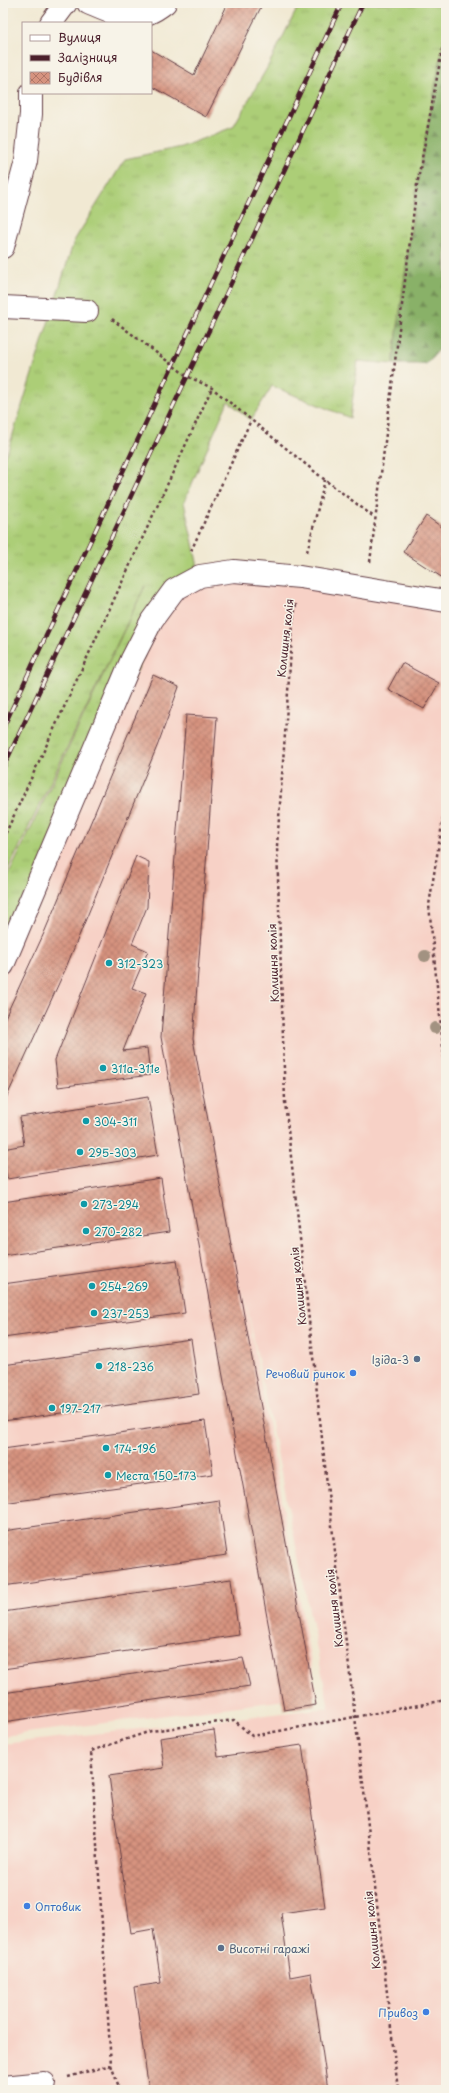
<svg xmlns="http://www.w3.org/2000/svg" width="449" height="2093" font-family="'Playpen Sans',sans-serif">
	<defs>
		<pattern id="grass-tufts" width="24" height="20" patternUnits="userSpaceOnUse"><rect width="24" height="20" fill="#acce77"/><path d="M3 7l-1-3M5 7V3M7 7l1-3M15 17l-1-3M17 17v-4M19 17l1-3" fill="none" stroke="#96b067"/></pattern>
		<pattern id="forest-firs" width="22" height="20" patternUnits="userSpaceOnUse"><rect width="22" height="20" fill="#89b168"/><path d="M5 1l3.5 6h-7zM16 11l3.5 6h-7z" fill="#728f56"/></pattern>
		<pattern id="building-cross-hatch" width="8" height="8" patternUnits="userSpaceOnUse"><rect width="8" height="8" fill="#d6937f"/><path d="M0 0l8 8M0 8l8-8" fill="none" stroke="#b07768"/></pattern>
	</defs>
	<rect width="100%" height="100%" fill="#f7f3e8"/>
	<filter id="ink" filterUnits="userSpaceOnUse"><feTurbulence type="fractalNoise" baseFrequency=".025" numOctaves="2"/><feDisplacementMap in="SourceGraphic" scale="8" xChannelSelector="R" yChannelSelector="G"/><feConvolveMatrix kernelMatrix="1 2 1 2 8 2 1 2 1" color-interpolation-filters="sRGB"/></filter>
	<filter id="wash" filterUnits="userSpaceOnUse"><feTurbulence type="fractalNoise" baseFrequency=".012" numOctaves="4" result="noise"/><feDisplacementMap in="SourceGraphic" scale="16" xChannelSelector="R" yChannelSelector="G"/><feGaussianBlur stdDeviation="0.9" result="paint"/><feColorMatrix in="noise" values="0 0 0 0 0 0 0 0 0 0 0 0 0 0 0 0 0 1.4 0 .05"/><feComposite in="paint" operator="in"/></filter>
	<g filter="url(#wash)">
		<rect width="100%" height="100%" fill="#f1e9d3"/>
		<polygon fill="#f7d1c6" points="200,576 446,601 446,2090 3,2090 3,1744 329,1708 243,1285 317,1696 3,1736 3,965 152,620"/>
		<polygon fill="url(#grass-tufts)" stroke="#7b7651" points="300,3 446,3 446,29 417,185 393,364 358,361 350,418 272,386 251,420 228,401 184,502 200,576 174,590 3,965 3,887 145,586 3,881 3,459 8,450 74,241 125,159 181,147 233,127 267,68"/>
		<polygon fill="url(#forest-firs)" stroke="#6a684a" points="446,29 446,337 439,350 426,364 393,364 417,185"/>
		<g id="blocks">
			<g fill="url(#building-cross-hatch)">
				<polygon points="228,3 263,3 206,117 151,86 151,50 194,75"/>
				<polygon points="426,516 446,530 446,580 403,552"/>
				<polygon points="402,663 439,683 424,709 388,689"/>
				<polygon points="153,675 179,687 158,744 65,970 3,1105 3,1022 44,933"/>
				<polygon points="186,715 217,717 193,1039 316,1705 284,1710 161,1037"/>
				<polygon points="136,856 149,862 147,907 132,944 148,951 132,988 146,993 123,1051 147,1048 150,1075 58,1087 55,1060"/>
				<polygon points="148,1097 158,1155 7,1179 3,1149 24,1145 20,1117"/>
				<polygon points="161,1178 169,1232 3,1256 3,1202"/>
				<polygon points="177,1260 185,1313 3,1338 3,1284"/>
				<polygon points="191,1339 199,1394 3,1421 3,1365"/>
				<polygon points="205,1421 213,1474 3,1503 3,1449"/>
				<polygon points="219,1500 227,1555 3,1586 3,1531"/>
				<polygon points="231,1579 239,1635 3,1669 3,1612"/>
				<polygon points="243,1658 250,1686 3,1722 3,1693"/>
				<polygon points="214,1730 218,1757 302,1745 325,1907 281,1913 290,1977 311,1973 328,2090 149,2090 134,1987 161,1983 153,1929 131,1933 109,1776 164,1768 160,1738"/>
			</g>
		</g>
	</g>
	<g filter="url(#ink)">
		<use href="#blocks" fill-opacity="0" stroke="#633d44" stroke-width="1"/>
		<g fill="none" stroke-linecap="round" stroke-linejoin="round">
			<g stroke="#633d44" stroke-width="24">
				<g id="minor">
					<path d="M 88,3 C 119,16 136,26 165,3"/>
					<polyline points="51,23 66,3"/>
					<polyline points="3,247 26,161 31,114 31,93"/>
					<polyline points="3,307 87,311"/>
					<polyline points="3,965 132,659 152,620 174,590 200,576 234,571 300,577 446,601"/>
					<polyline points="3,2087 44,2083"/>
				</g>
			</g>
			<g stroke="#633d44" stroke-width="2.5" stroke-dasharray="3 3" stroke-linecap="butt">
				<polyline points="112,319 187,376 212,388 325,480 374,517"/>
				<polyline points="191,551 251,420"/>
				<polyline points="307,552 325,480"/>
				<polyline points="370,562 417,185 446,29"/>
				<polyline points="296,604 293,622 277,846 285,1102 328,1493 366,1808 398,2090"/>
				<polyline points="446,800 429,905 446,1077"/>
				<polyline points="3,839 212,388"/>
				<polyline points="111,2065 120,2090"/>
				<polyline points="68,2077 111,2065 91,1751 151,1731 234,1720 252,1736 446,1700"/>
			</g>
			<use href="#minor" stroke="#fff" stroke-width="22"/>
			<g stroke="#4a1f2b" stroke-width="4.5">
				<g id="rail">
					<polyline points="3,728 342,3"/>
					<polyline points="3,768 363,3"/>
				</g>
			</g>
			<use href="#rail" stroke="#f7f3e8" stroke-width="3" stroke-dasharray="9" stroke-linecap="butt"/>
		</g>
		<g fill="#a29281">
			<circle cx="425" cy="956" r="6"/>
			<circle cx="435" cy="1028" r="6"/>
		</g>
	</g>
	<g fill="#0f9aa8" stroke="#f7f3e8" stroke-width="1.5">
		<circle cx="109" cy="963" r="4"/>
		<circle cx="103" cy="1068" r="4"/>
		<circle cx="86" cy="1121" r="4"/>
		<circle cx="80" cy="1152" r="4"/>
		<circle cx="84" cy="1204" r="4"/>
		<circle cx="86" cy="1231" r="4"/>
		<circle cx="92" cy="1286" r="4"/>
		<circle cx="94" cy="1313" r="4"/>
		<circle cx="99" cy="1366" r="4"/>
		<circle cx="52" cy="1408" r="4"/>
		<circle cx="106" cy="1448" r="4"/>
		<circle cx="108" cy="1475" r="4"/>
	</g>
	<g fill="#5c6f8a" stroke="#f7f3e8" stroke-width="1.5">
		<circle cx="417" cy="1359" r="4"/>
		<circle cx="221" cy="1948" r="4"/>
	</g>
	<g fill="#3f7fe0" stroke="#f7f3e8" stroke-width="1.5">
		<circle cx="353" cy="1373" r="4"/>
		<circle cx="27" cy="1906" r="4"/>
		<circle cx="426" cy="2012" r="4"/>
	</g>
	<g text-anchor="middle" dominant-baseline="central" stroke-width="3" stroke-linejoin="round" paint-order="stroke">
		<g font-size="11" fill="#4a1f2b" stroke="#f7f3e8">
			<text transform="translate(285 638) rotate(-84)">Колишня колія</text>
			<text transform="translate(273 963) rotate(-92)">Колишня колія</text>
			<text transform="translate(298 1286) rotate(-96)">Колишня колія</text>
			<text transform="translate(334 1608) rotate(-97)">Колишня колія</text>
			<text transform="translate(372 1930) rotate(-96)">Колишня колія</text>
		</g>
		<g font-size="11" fill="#0d838f" stroke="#f7f3e8" text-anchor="start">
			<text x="117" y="963">312-323</text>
			<text x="111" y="1068">311а-311е</text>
			<text x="94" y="1121">304-311</text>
			<text x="88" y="1152">295-303</text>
			<text x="92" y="1204">273-294</text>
			<text x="94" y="1231">270-282</text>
			<text x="100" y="1286">254-269</text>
			<text x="102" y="1313">237-253</text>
			<text x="107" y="1366">218-236</text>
			<text x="60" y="1408">197-217</text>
			<text x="114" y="1448">174-196</text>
			<text x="116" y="1475">Места 150-173</text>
		</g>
		<g font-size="11" fill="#4e5e75" stroke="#f7f3e8" text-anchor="end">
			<text x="409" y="1359">Ізіда-3</text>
			<text x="229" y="1948" text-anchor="start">Висотні гаражі</text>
		</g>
		<g font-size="11" fill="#366cbe" stroke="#f7f3e8" text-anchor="end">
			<text x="345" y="1373">Речовий ринок</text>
			<text x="35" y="1906" text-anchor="start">Оптовик</text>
			<text x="418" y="2012">Привоз</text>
		</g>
	</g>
	<rect width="449" height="2093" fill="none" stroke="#f7f3e8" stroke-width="16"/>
	<rect x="22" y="22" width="130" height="72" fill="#f7f3e8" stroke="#b29e9c"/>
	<rect x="30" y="35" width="20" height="6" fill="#ffffff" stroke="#b29e9c"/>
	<text x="58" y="42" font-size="12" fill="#4a1f2b">Вулиця</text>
	<rect x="30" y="55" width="20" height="6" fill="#4a1f2b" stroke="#b29e9c"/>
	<text x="58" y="62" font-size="12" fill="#4a1f2b">Залізниця</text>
	<rect x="30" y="72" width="20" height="12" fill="url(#building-cross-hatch)" stroke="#b29e9c"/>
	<text x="58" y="82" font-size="12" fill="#4a1f2b">Будівля</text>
</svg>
